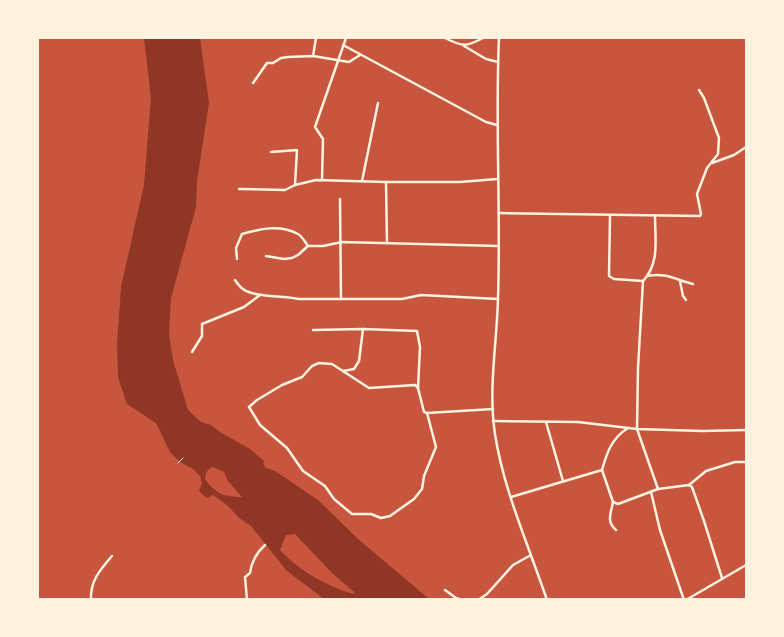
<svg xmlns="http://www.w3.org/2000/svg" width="784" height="637" font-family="'Asap Condensed',sans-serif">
	<rect width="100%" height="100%" fill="#c8553d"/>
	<path fill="#8f3625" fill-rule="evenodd" d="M 144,38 L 200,38 L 209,103 L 197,181 L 196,207 L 171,298 L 169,335 L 173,360 L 188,410 L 201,422 L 211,425 L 220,432 L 250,449 L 264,461 L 263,464 L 266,468 L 275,471 L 318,500 L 358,539 L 429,599 L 324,599 L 287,571 L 251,526 L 239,518 L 228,506 L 213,495 L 207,498 L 199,491 L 202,483 L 200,476 L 193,469 L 180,462 L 170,452 L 156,423 L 127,404 L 118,377 L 117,344 L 121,287 L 144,185 L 151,98 ZM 213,467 L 224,472 L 228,481 L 242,497 C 224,497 216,494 205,479 C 206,473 207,469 213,467 ZM 295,534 L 332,573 L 354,592 L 354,594 C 328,587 298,570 280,550 L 286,535 Z"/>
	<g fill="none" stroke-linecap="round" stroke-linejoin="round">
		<polyline stroke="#fff3e0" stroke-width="1" points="178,463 183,458"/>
		<g stroke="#fff3e0" stroke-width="2.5">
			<path d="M 445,38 C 463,47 466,47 483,38"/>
			<polyline points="343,45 486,122 497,125"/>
			<polyline points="464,46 486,59 498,62"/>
			<polyline points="313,56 316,38"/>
			<polyline points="253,83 267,63 273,63 281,58 288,57 313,56 349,62 360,55"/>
			<polyline points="271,152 297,150 295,185"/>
			<polyline points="712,163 734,155 746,147"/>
			<polyline points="322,180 323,139 315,127 346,38"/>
			<polyline points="362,181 378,103"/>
			<polyline points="386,182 387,243"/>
			<polyline points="239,189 285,190 295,185 316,180 386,182 460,182 497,179"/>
			<polyline points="340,199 341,299"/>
			<polyline points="499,213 700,216 701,214 697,194 707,168 718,154 719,138 704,98 699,90"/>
			<polyline points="610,216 609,276 614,279 643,281 638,368 637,429 658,489"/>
			<polyline points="266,256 284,259 292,258 298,255 308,246 323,246 342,242 498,246"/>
			<path d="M 237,259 L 236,248 L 242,234 C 260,229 280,224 298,234 C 302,236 305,242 308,246"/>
			<path d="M 647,276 C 666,272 676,280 693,284"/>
			<path d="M 235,280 C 237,283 240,287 243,289 C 252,297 285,296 299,299 L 402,299 L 421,295 L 498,299"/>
			<path d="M 643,281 C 660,263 655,239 655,216"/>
			<polyline points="680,281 683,296 686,300"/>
			<polyline points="313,330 363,329 417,331 420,347 418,388"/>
			<polyline points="192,352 202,336 202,324 244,307 260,295"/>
			<polyline points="343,371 354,369 359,361 363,329"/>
			<polyline points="427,413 424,412 418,388 415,385 369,388 332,364 319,363 312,366 302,377 282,385 257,400 249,407 260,425 287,448 303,471 325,486 334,499 352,514 371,514 381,518 390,516 414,499 422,489 424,476 436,447 427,413 493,409"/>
			<polyline points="493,421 578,422 637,429 702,431 746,430"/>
			<polyline points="546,422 563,481"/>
			<path d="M 602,470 C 607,452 612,438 628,428"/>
			<polyline points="689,485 706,471 735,462 746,462"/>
			<polyline points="651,492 660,530 684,600"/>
			<polyline points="511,497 602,470 613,502 618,504 658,489 689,485 692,487 704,521 722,578"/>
			<path d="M 613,502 C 611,513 606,522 616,530"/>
			<polyline points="445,590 456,598 462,600"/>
			<path d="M 91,600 C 90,581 100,570 112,556"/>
			<path d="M 247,600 L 245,577 L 250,573 C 251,563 257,552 265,545"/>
			<polyline points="478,600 487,594 513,565 531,555"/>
		</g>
		<g stroke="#fff3e0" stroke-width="2.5">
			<path d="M 499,38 C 495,124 501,211 498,298 C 497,343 488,389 495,434 C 503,488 529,547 547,600"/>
			<polyline points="686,600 746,565"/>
		</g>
	</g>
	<rect width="784" height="637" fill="none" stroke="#fff3e0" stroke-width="78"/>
</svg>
